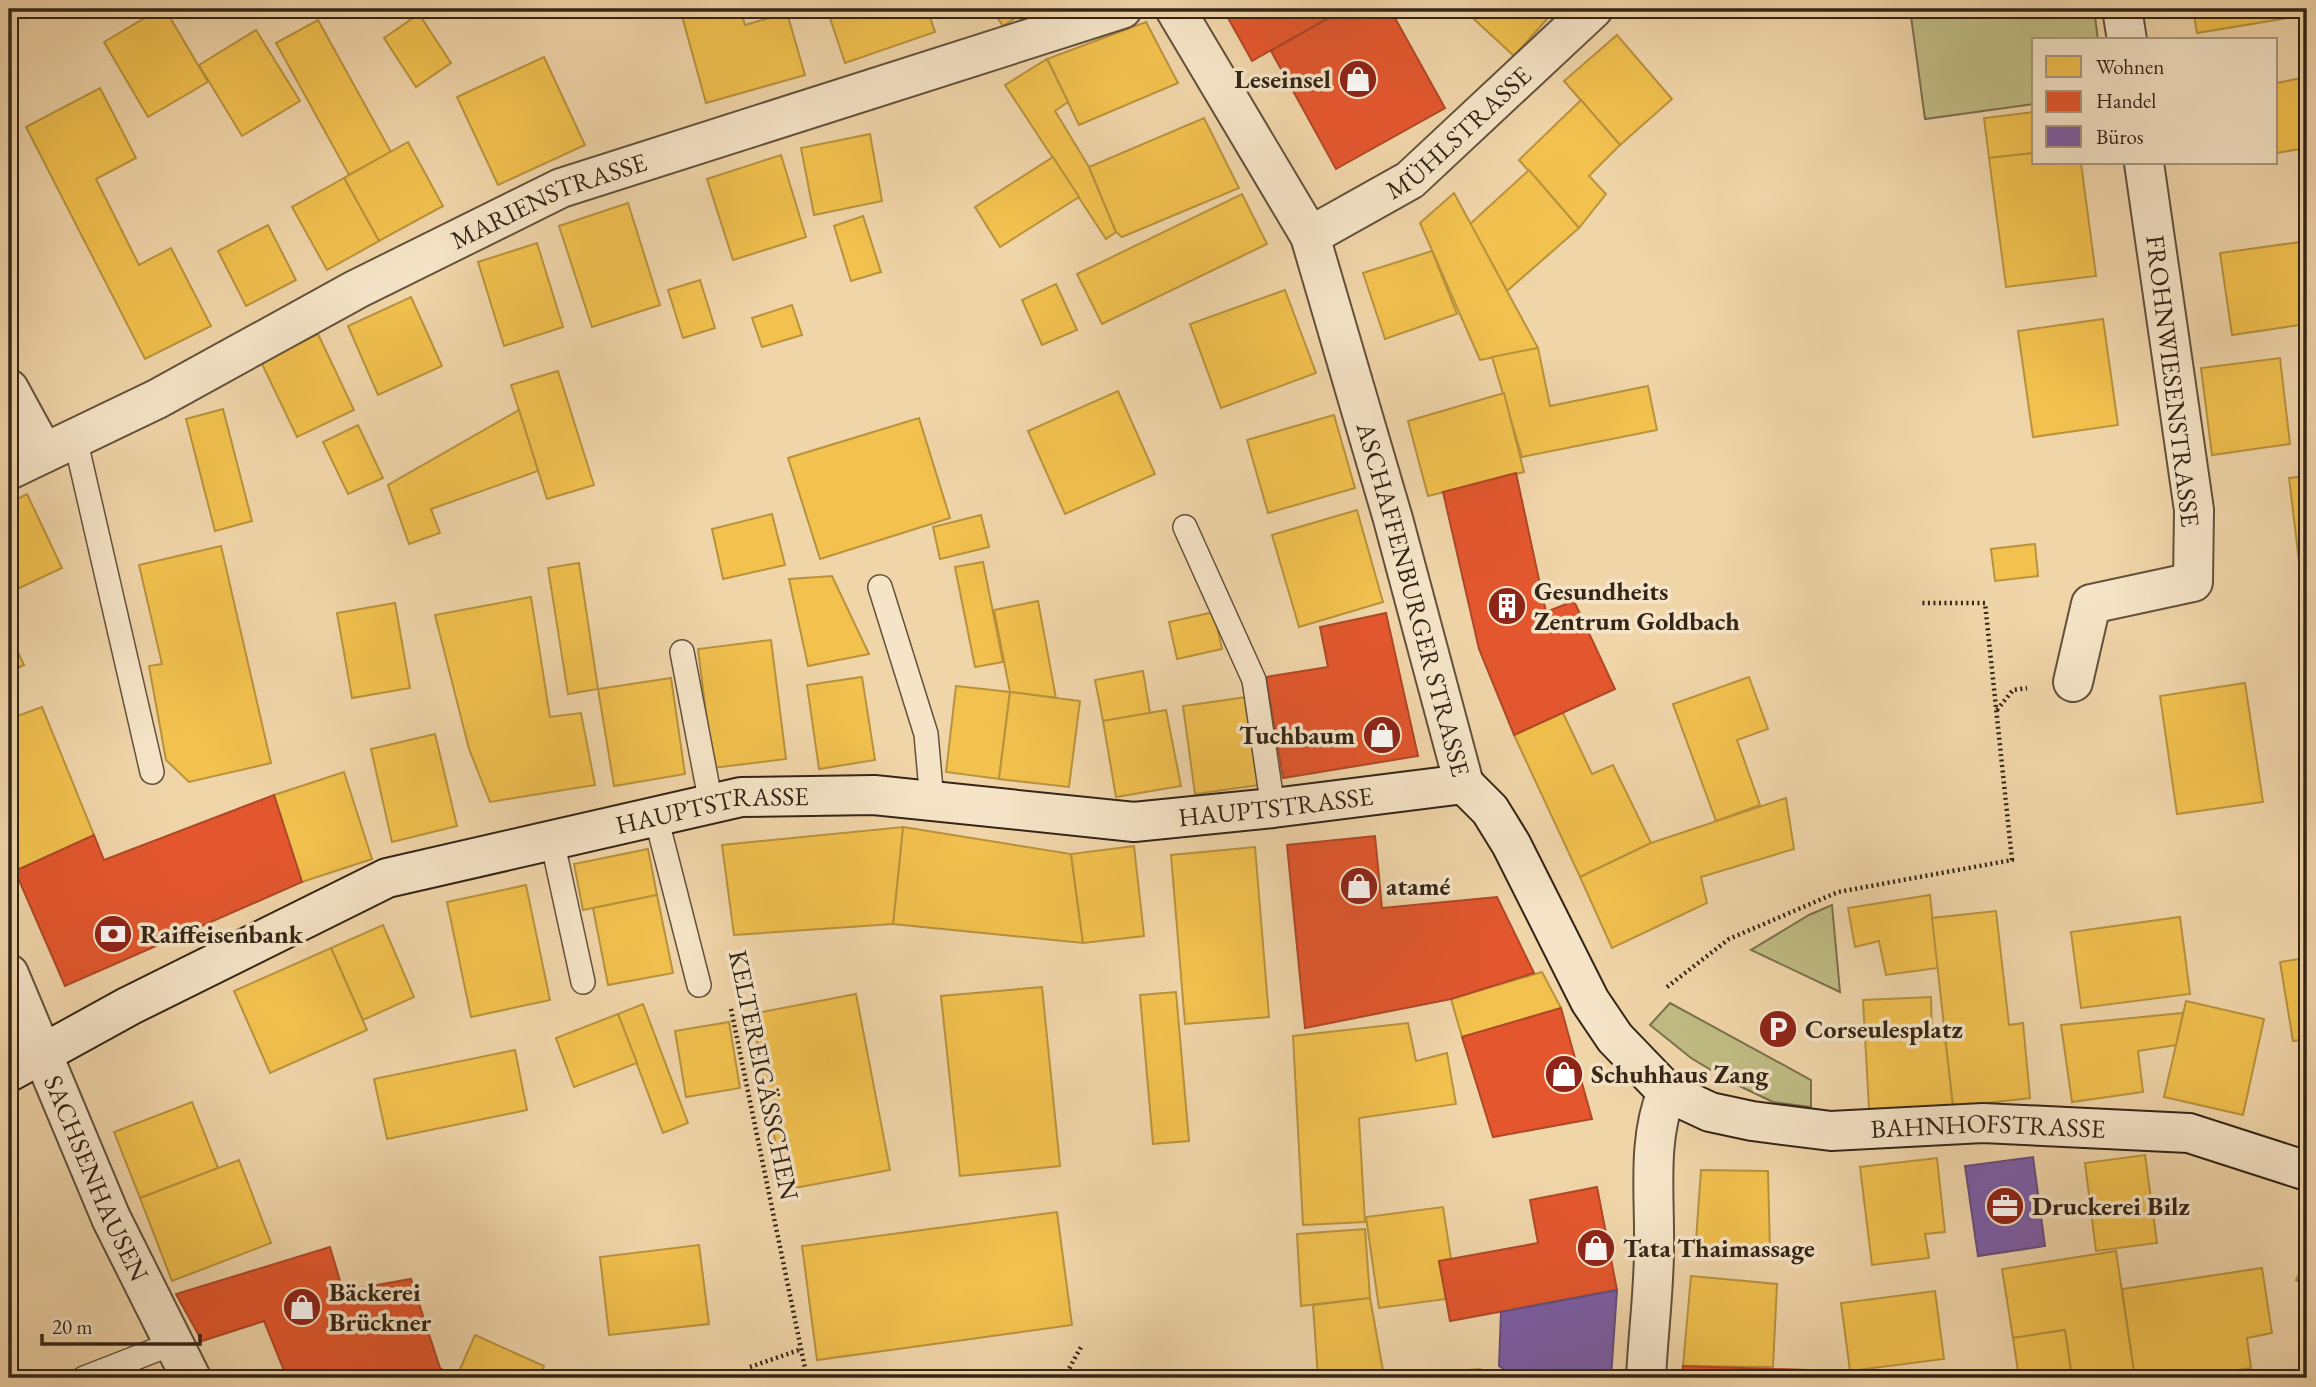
<svg xmlns="http://www.w3.org/2000/svg" width="2316" height="1387" font-family="'EB Garamond',serif">
	<rect width="100%" height="100%" fill="#f0d5a9"/>
	<filter id="stains"><feTurbulence type="fractalNoise" baseFrequency=".00286" numOctaves="4"/><feColorMatrix values="0 0 0 0 .2 0 0 0 0 .09 0 0 0 0 .02 0 0 0 .5 -.17"/></filter>
	<radialGradient id="worn" r=".72"><stop offset=".6" stop-color="#630" stop-opacity="0"/><stop offset="1" stop-color="#630" stop-opacity=".3"/></radialGradient>
	<g fill="#c0bc84" stroke="#7a704d" stroke-width="2">
		<polygon points="1910,9 2094,9 2098,40 2034,40 2034,104 1925,119"/>
		<polygon points="1832,905 1840,992 1751,950 1809,915"/>
		<polygon points="1670,1003 1811,1080 1811,1107 1773,1102 1731,1082 1691,1058 1650,1025"/>
	</g>
	<g fill="#f2c14e" stroke="#b9923d" stroke-width="2">
		<polygon points="160,9 165,9 208,82 148,117 104,42"/>
		<polygon points="680,9 740,9 745,25 787,13 805,75 706,103"/>
		<polygon points="827,9 927,9 935,32 845,63"/>
		<polygon points="992,9 1029,9 1003,26"/>
		<polygon points="1463,9 1556,9 1514,56"/>
		<polygon points="2193,9 2305,9 2306,15 2197,33"/>
		<polygon points="419,14 451,63 416,87 384,38"/>
		<polygon points="318,20 391,152 349,175 276,43"/>
		<polygon points="1146,22 1178,83 1079,125 1047,59"/>
		<polygon points="256,30 300,101 242,136 199,65"/>
		<polygon points="1617,35 1672,99 1620,145 1564,81"/>
		<polygon points="544,57 585,145 498,185 457,97"/>
		<polygon points="1047,59 1068,102 1055,111 1089,167 1116,232 1106,239 1005,85"/>
		<polygon points="2307,77 2307,148 2276,153 2276,83"/>
		<polygon points="100,88 136,158 96,179 139,265 171,248 211,326 145,359 26,127"/>
		<polygon points="1581,100 1620,145 1589,176 1606,194 1579,228 1519,160"/>
		<polygon points="2034,112 2034,153 1989,158 1984,118"/>
		<polygon points="1204,118 1239,188 1122,237 1116,232 1089,167"/>
		<polygon points="870,134 882,201 814,215 801,148"/>
		<polygon points="408,142 443,206 379,241 344,178"/>
		<polygon points="2034,153 2034,163 2081,163 2096,276 2006,287 1989,158"/>
		<polygon points="781,155 806,237 733,260 707,179"/>
		<polygon points="1053,157 1079,197 1000,247 975,207"/>
		<polygon points="1529,170 1579,228 1507,291 1470,224"/>
		<polygon points="344,178 379,241 327,270 292,207"/>
		<polygon points="1454,193 1507,291 1538,348 1480,360 1420,223"/>
		<polygon points="1242,194 1267,244 1102,324 1077,274"/>
		<polygon points="628,203 660,305 592,327 559,226"/>
		<polygon points="863,216 881,272 851,281 834,226"/>
		<polygon points="268,225 296,280 246,306 218,251"/>
		<polygon points="2307,241 2307,324 2232,335 2220,253"/>
		<polygon points="537,243 563,327 504,346 478,262"/>
		<polygon points="1432,251 1457,314 1385,339 1363,273"/>
		<polygon points="700,280 715,328 683,338 668,290"/>
		<polygon points="1056,284 1077,330 1042,345 1022,300"/>
		<polygon points="1285,290 1316,373 1221,408 1190,324"/>
		<polygon points="411,297 442,366 378,395 348,326"/>
		<polygon points="792,305 802,335 762,347 752,318"/>
		<polygon points="2103,319 2118,425 2033,437 2018,331"/>
		<polygon points="318,334 354,410 297,437 261,362"/>
		<polygon points="1538,348 1550,406 1648,386 1657,430 1522,457 1492,357"/>
		<polygon points="2280,358 2290,444 2212,455 2201,368"/>
		<polygon points="558,371 594,485 547,499 511,385"/>
		<polygon points="1118,391 1155,474 1065,514 1028,431"/>
		<polygon points="1504,393 1524,472 1428,496 1408,421"/>
		<polygon points="223,409 252,521 215,531 186,419"/>
		<polygon points="519,410 538,471 431,509 440,533 409,544 388,485"/>
		<polygon points="1334,415 1355,488 1268,513 1247,440"/>
		<polygon points="919,418 950,518 820,559 788,458"/>
		<polygon points="358,425 383,478 348,494 323,442"/>
		<polygon points="2307,476 2307,619 2306,619 2289,478"/>
		<polygon points="27,494 62,568 9,593 9,503"/>
		<polygon points="1357,510 1383,602 1299,627 1272,535"/>
		<polygon points="772,514 785,565 723,579 712,529"/>
		<polygon points="981,515 989,547 940,559 933,527"/>
		<polygon points="2035,544 2038,576 1995,581 1991,549"/>
		<polygon points="221,546 271,763 189,782 166,760 149,666 162,664 139,565"/>
		<polygon points="983,562 1003,662 975,667 955,567"/>
		<polygon points="579,563 598,689 568,694 548,568"/>
		<polygon points="832,576 869,654 808,666 789,579"/>
		<polygon points="531,597 550,717 581,713 595,785 490,802 469,749 435,615"/>
		<polygon points="1038,601 1056,698 1010,692 994,610"/>
		<polygon points="395,603 410,688 352,698 337,613"/>
		<polygon points="1214,612 1222,649 1177,659 1169,622"/>
		<polygon points="9,633 24,665 9,672"/>
		<polygon points="771,640 786,759 713,768 698,649"/>
		<polygon points="1143,671 1150,713 1103,721 1095,680"/>
		<polygon points="862,677 875,760 819,769 807,685"/>
		<polygon points="1749,677 1768,729 1737,740 1760,805 1716,821 1673,704"/>
		<polygon points="671,678 685,774 614,786 598,689"/>
		<polygon points="2245,683 2263,802 2177,814 2160,696"/>
		<polygon points="956,686 1010,692 999,779 946,772"/>
		<polygon points="1010,692 1080,701 1069,787 999,779"/>
		<polygon points="1247,697 1259,785 1195,794 1183,706"/>
		<polygon points="42,707 94,835 15,871 9,857 9,719"/>
		<polygon points="1166,710 1181,786 1116,797 1103,721"/>
		<polygon points="1563,713 1592,774 1613,765 1651,843 1580,877 1514,735"/>
		<polygon points="435,734 457,826 392,842 371,749"/>
		<polygon points="344,772 372,859 302,882 274,795"/>
		<polygon points="1786,798 1794,849 1701,877 1707,903 1612,948 1580,877 1651,843"/>
		<polygon points="903,827 1071,854 1083,943 893,924"/>
		<polygon points="903,827 893,924 734,935 722,845"/>
		<polygon points="1134,846 1144,936 1083,943 1071,854"/>
		<polygon points="1255,847 1269,1017 1185,1024 1171,855"/>
		<polygon points="648,849 657,895 583,910 574,864"/>
		<polygon points="526,885 550,1000 471,1017 447,902"/>
		<polygon points="657,895 673,973 608,985 593,908"/>
		<polygon points="1930,895 1938,968 1886,975 1879,941 1855,947 1848,908"/>
		<polygon points="1996,911 2009,1025 2023,1023 2030,1098 1953,1107 1932,918"/>
		<polygon points="2180,917 2190,994 2081,1008 2071,932"/>
		<polygon points="383,925 414,997 363,1020 331,948"/>
		<polygon points="331,948 367,1030 270,1073 234,991"/>
		<polygon points="2307,958 2307,1039 2293,1041 2280,962"/>
		<polygon points="1542,972 1561,1008 1462,1037 1451,999"/>
		<polygon points="1042,987 1060,1166 960,1176 941,996"/>
		<polygon points="1176,992 1189,1141 1153,1144 1140,995"/>
		<polygon points="856,994 890,1170 784,1190 752,1014"/>
		<polygon points="1931,997 1932,1040 1945,1038 1953,1107 1869,1109 1863,1000"/>
		<polygon points="2186,1001 2264,1019 2243,1115 2164,1097"/>
		<polygon points="643,1004 688,1123 663,1133 618,1014"/>
		<polygon points="2183,1013 2176,1045 2138,1051 2143,1092 2072,1102 2061,1025"/>
		<polygon points="618,1014 637,1063 574,1087 556,1038"/>
		<polygon points="729,1022 740,1088 686,1097 675,1031"/>
		<polygon points="1408,1023 1416,1061 1447,1053 1456,1104 1359,1118 1365,1222 1303,1225 1293,1036"/>
		<polygon points="515,1050 527,1110 387,1139 374,1079"/>
		<polygon points="192,1102 218,1168 140,1198 114,1132"/>
		<polygon points="2145,1155 2157,1243 2096,1251 2085,1163"/>
		<polygon points="1937,1158 1945,1232 1925,1234 1929,1258 1872,1265 1860,1167"/>
		<polygon points="239,1160 271,1243 172,1281 140,1198"/>
		<polygon points="1701,1170 1768,1171 1770,1253 1695,1255"/>
		<polygon points="1443,1207 1451,1259 1439,1261 1446,1299 1379,1308 1366,1217"/>
		<polygon points="1057,1212 1072,1325 817,1360 802,1246"/>
		<polygon points="1365,1229 1370,1298 1301,1306 1297,1234"/>
		<polygon points="699,1245 709,1324 609,1335 600,1257"/>
		<polygon points="2116,1251 2135,1378 2072,1378 2065,1330 2013,1338 2002,1269"/>
		<polygon points="2307,1259 2307,1286 2296,1280"/>
		<polygon points="2262,1268 2272,1333 2247,1338 2251,1368 2185,1378 2135,1378 2122,1289"/>
		<polygon points="1691,1276 1777,1284 1773,1367 1683,1366"/>
		<polygon points="1935,1291 1944,1359 1850,1371 1841,1303"/>
		<polygon points="1370,1298 1384,1376 1318,1378 1313,1305"/>
		<polygon points="2065,1330 2072,1378 2019,1378 2013,1338"/>
		<polygon points="475,1335 544,1366 539,1378 456,1378"/>
		<polygon points="1480,1369 1481,1378 1384,1378 1384,1376"/>
	</g>
	<g fill="#e4572e" stroke="#af4827" stroke-width="2">
		<polygon points="1223,9 1325,9 1330,17 1252,61"/>
		<polygon points="1345,9 1390,9 1445,108 1336,169 1271,51"/>
		<polygon points="1516,473 1546,612 1574,601 1615,689 1514,735 1479,649 1443,492"/>
		<polygon points="1386,613 1418,756 1283,778 1266,677 1328,667 1320,627"/>
		<polygon points="274,795 302,882 65,986 15,871 94,835 104,860"/>
		<polygon points="1375,836 1382,908 1497,897 1534,973 1451,999 1305,1028 1287,845"/>
		<polygon points="1561,1008 1592,1119 1493,1137 1462,1037"/>
		<polygon points="1597,1187 1617,1290 1450,1321 1439,1261 1538,1243 1530,1200"/>
		<polygon points="330,1247 343,1291 411,1279 440,1368 456,1378 287,1378 264,1321 202,1341 176,1294"/>
		<polygon points="1683,1366 1867,1372 1867,1378 1681,1378"/>
	</g>
	<g fill="#7b5ea7" stroke="#664d7c" stroke-width="2">
		<polygon points="2033,1157 2045,1246 1978,1256 1965,1166"/>
		<polygon points="1617,1290 1611,1378 1518,1378 1499,1366 1501,1312"/>
	</g>
	<g fill="none" stroke-linecap="round" stroke-linejoin="round">
		<g stroke="#63513b" stroke-width="26">
			<g id="lane">
				<polyline points="75,438 152,772"/>
				<polyline points="1185,527 1254,680 1273,808"/>
				<polyline points="880,587 926,734 932,801"/>
				<polyline points="682,652 711,804"/>
				<polyline points="656,817 699,985"/>
				<polyline points="552,840 583,982"/>
				<polyline points="84,1378 174,1343"/>
			</g>
		</g>
		<g stroke="#63513b" stroke-width="42">
			<g id="street">
				<path id="s1" d="M 1175,9 L 1310,236 L 1393,519 L 1464,784"/>
				<polyline points="2122,9 2127,40"/>
				<path id="s2" d="M 1310,236 L 1410,180 L 1593,9"/>
				<polyline points="9,389 44,453"/>
				<path id="s3" d="M 9,470 L 157,399 L 357,289 L 561,188 L 1122,9"/>
				<polyline points="2073,682 2091,604 2193,582 2194,510 2144,163"/>
				<path id="s4" d="M 9,974 L 111,1218 L 191,1378"/>
				<path d="M 1646,1378 C 1648,1335 1654,1291 1654,1248 C 1655,1196 1647,1140 1667,1092"/>
			</g>
		</g>
		<g stroke="#342516" stroke-width="42">
			<g id="secondary">
				<path id="s5" d="M 9,1072 L 129,1006 L 387,878 L 741,797 L 874,795 L 1134,822 L 1273,808 L 1464,784 L 1490,810 L 1511,844 L 1590,1001 L 1615,1038 L 1667,1092 L 1710,1112 L 1752,1121 L 1831,1131 L 1983,1123 L 2189,1133 L 2307,1171"/>
			</g>
		</g>
		<g stroke="#342516" stroke-width="4.5" stroke-dasharray="2 3.5" stroke-linecap="butt">
			<polyline points="1997,710 2013,690 2027,688"/>
			<polyline points="1667,987 1729,939 1838,892 2012,860 1985,603 1919,603"/>
			<polyline points="731,1009 806,1373 1025,1378"/>
			<polyline points="750,1367 802,1349"/>
			<polyline points="1064,1378 1081,1347"/>
		</g>
		<use href="#lane" stroke="#f5e4c7" stroke-width="23"/>
		<use href="#street" stroke="#f5e4c7" stroke-width="38"/>
		<use href="#secondary" stroke="#f5e4c7" stroke-width="38"/>
	</g>
	<defs>
		<g id="shop-disc" transform="scale(2.0125)"><circle r="9.5" fill="#8f2418" stroke="#f5e4c7"/><path d="M-5-2.5h2.3a2.7 3.5 0 0 1 5.4 0H5L5.5 6h-11ZM-1.5-2.5h3a1.5 2.3 0 0 0-3 0Z" fill="#fff"/></g>
		<g id="building-disc" transform="scale(2.0125)"><circle r="9.5" fill="#8f2418" stroke="#f5e4c7"/><path d="M-4-6H4V6H1V3H-1V6H-4ZM-2.5-4.3h1.7v1.8h-1.7ZM.8-4.3h1.7v1.8H.8ZM-2.5-1h1.7V.8h-1.7ZM.8-1h1.7V.8H.8Z" fill="#fff"/></g>
		<g id="bank-disc" transform="scale(2.0125)"><circle r="9.5" fill="#8f2418" stroke="#f5e4c7"/><path d="M-6-4H6V4H-6ZM0-2.3a2.3 2.3 0 1 0 0 4.6a2.3 2.3 0 1 0 0-4.6Z" fill="#fff"/></g>
		<g id="parking-disc" transform="scale(2.0125)"><circle r="9.5" fill="#8f2418" stroke="#f5e4c7"/><path d="M-3.5-5.5H1a3.5 3.5 0 0 1 0 7H-1V5.5H-3.5ZM-1-3.4V-.6H.8a1.4 1.4 0 0 0 0-2.8Z" fill="#fff"/></g>
		<g id="office-disc" transform="scale(2.0125)"><circle r="9.5" fill="#8f2418" stroke="#f5e4c7"/><path d="M-6-3h4V-5.5h4V-3h4V5H-6ZM-1-4.5V-3h2v-1.5ZM-6 0V1H6V0Z" fill="#fff"/></g>
	</defs>
	<g fill-rule="evenodd">
		<use href="#shop-disc" x="1358" y="79"/>
		<use href="#building-disc" x="1507" y="606"/>
		<use href="#shop-disc" x="1382" y="735"/>
		<use href="#shop-disc" x="1359" y="886"/>
		<use href="#bank-disc" x="113" y="934"/>
		<use href="#parking-disc" x="1778" y="1029"/>
		<use href="#shop-disc" x="1564" y="1074"/>
		<use href="#office-disc" x="2005" y="1206"/>
		<use href="#shop-disc" x="1596" y="1248"/>
		<use href="#shop-disc" x="302" y="1307"/>
	</g>
	<g text-anchor="middle" dominant-baseline="central" stroke-width="7" stroke-linejoin="round" paint-order="stroke">
		<g font-size="26" font-weight="bold" fill="#342516" stroke="#f5e4c7" text-anchor="start">
			<text x="1331" y="79" text-anchor="end">Leseinsel</text>
			<text x="1534" y="591">Gesundheits<tspan x="1534" dy="30">Zentrum Goldbach</tspan></text>
			<text x="1355" y="735" text-anchor="end">Tuchbaum</text>
			<text x="1386" y="886">atamé</text>
			<text x="140" y="934">Raiffeisenbank</text>
			<text x="1805" y="1029">Corseulesplatz</text>
			<text x="1591" y="1074">Schuhhaus Zang</text>
			<text x="2032" y="1206">Druckerei Bilz</text>
			<text x="1623" y="1248">Tata Thaimassage</text>
			<text x="329" y="1292">Bäckerei<tspan x="329" dy="30">Brückner</tspan></text>
		</g>
		<g font-size="26" fill="#342516" stroke="#f5e4c7">
			<text stroke="none"><textPath href="#s2" startOffset="182">MÜHLSTRASSE</textPath></text>
			<text stroke="none"><textPath href="#s3" startOffset="604">MARIENSTRASSE</textPath></text>
			<text transform="translate(2173 381) rotate(83)">FROHNWIESENSTRASSE</text>
			<text stroke="none"><textPath href="#s1" startOffset="642">ASCHAFFENBURGER STRASSE</textPath></text>
			<text stroke="none"><textPath href="#s5" startOffset="1325">HAUPTSTRASSE</textPath></text>
			<text stroke="none"><textPath href="#s5" startOffset="758">HAUPTSTRASSE</textPath></text>
			<text transform="translate(764 1075) rotate(78)">KELTEREIGÄSSCHEN</text>
			<text stroke="none"><textPath href="#s5" startOffset="2214">BAHNHOFSTRASSE</textPath></text>
			<text stroke="none"><textPath href="#s4" startOffset="222">SACHSENHAUSEN</textPath></text>
		</g>
	</g>
	<rect width="2316" height="1387" fill="none" stroke="#f0d5a9" stroke-width="35"/>
	<rect x="10" y="10" width="2295" height="1366" fill="none" stroke="#342516" stroke-width="3.5"/>
	<rect x="18" y="18" width="2281" height="1352" fill="none" stroke="#342516" stroke-width="2"/>
	<rect x="2032" y="38" width="245" height="126" fill="#f5e4c7" stroke="#a89880" stroke-width="2"/>
	<rect x="2046" y="56" width="35" height="21" fill="#f2c14e" stroke="#a89880" stroke-width="2"/>
	<text x="2096" y="74" font-size="21" fill="#342516">Wohnen</text>
	<rect x="2046" y="91" width="35" height="21" fill="#e4572e" stroke="#a89880" stroke-width="2"/>
	<text x="2096" y="108" font-size="21" fill="#342516">Handel</text>
	<rect x="2046" y="126" width="35" height="21" fill="#7b5ea7" stroke="#a89880" stroke-width="2"/>
	<text x="2096" y="144" font-size="21" fill="#342516">Büros</text>
	<path d="M42 1334v10h158v-10" fill="none" stroke="#342516" stroke-width="3.5"/>
	<text x="52" y="1334" font-size="21" fill="#342516" stroke="#f5e4c7" stroke-width="5" paint-order="stroke">20 m</text>
	<rect width="100%" height="100%" filter="url(#stains)"/>
	<rect width="100%" height="100%" fill="url(#worn)"/>
</svg>
